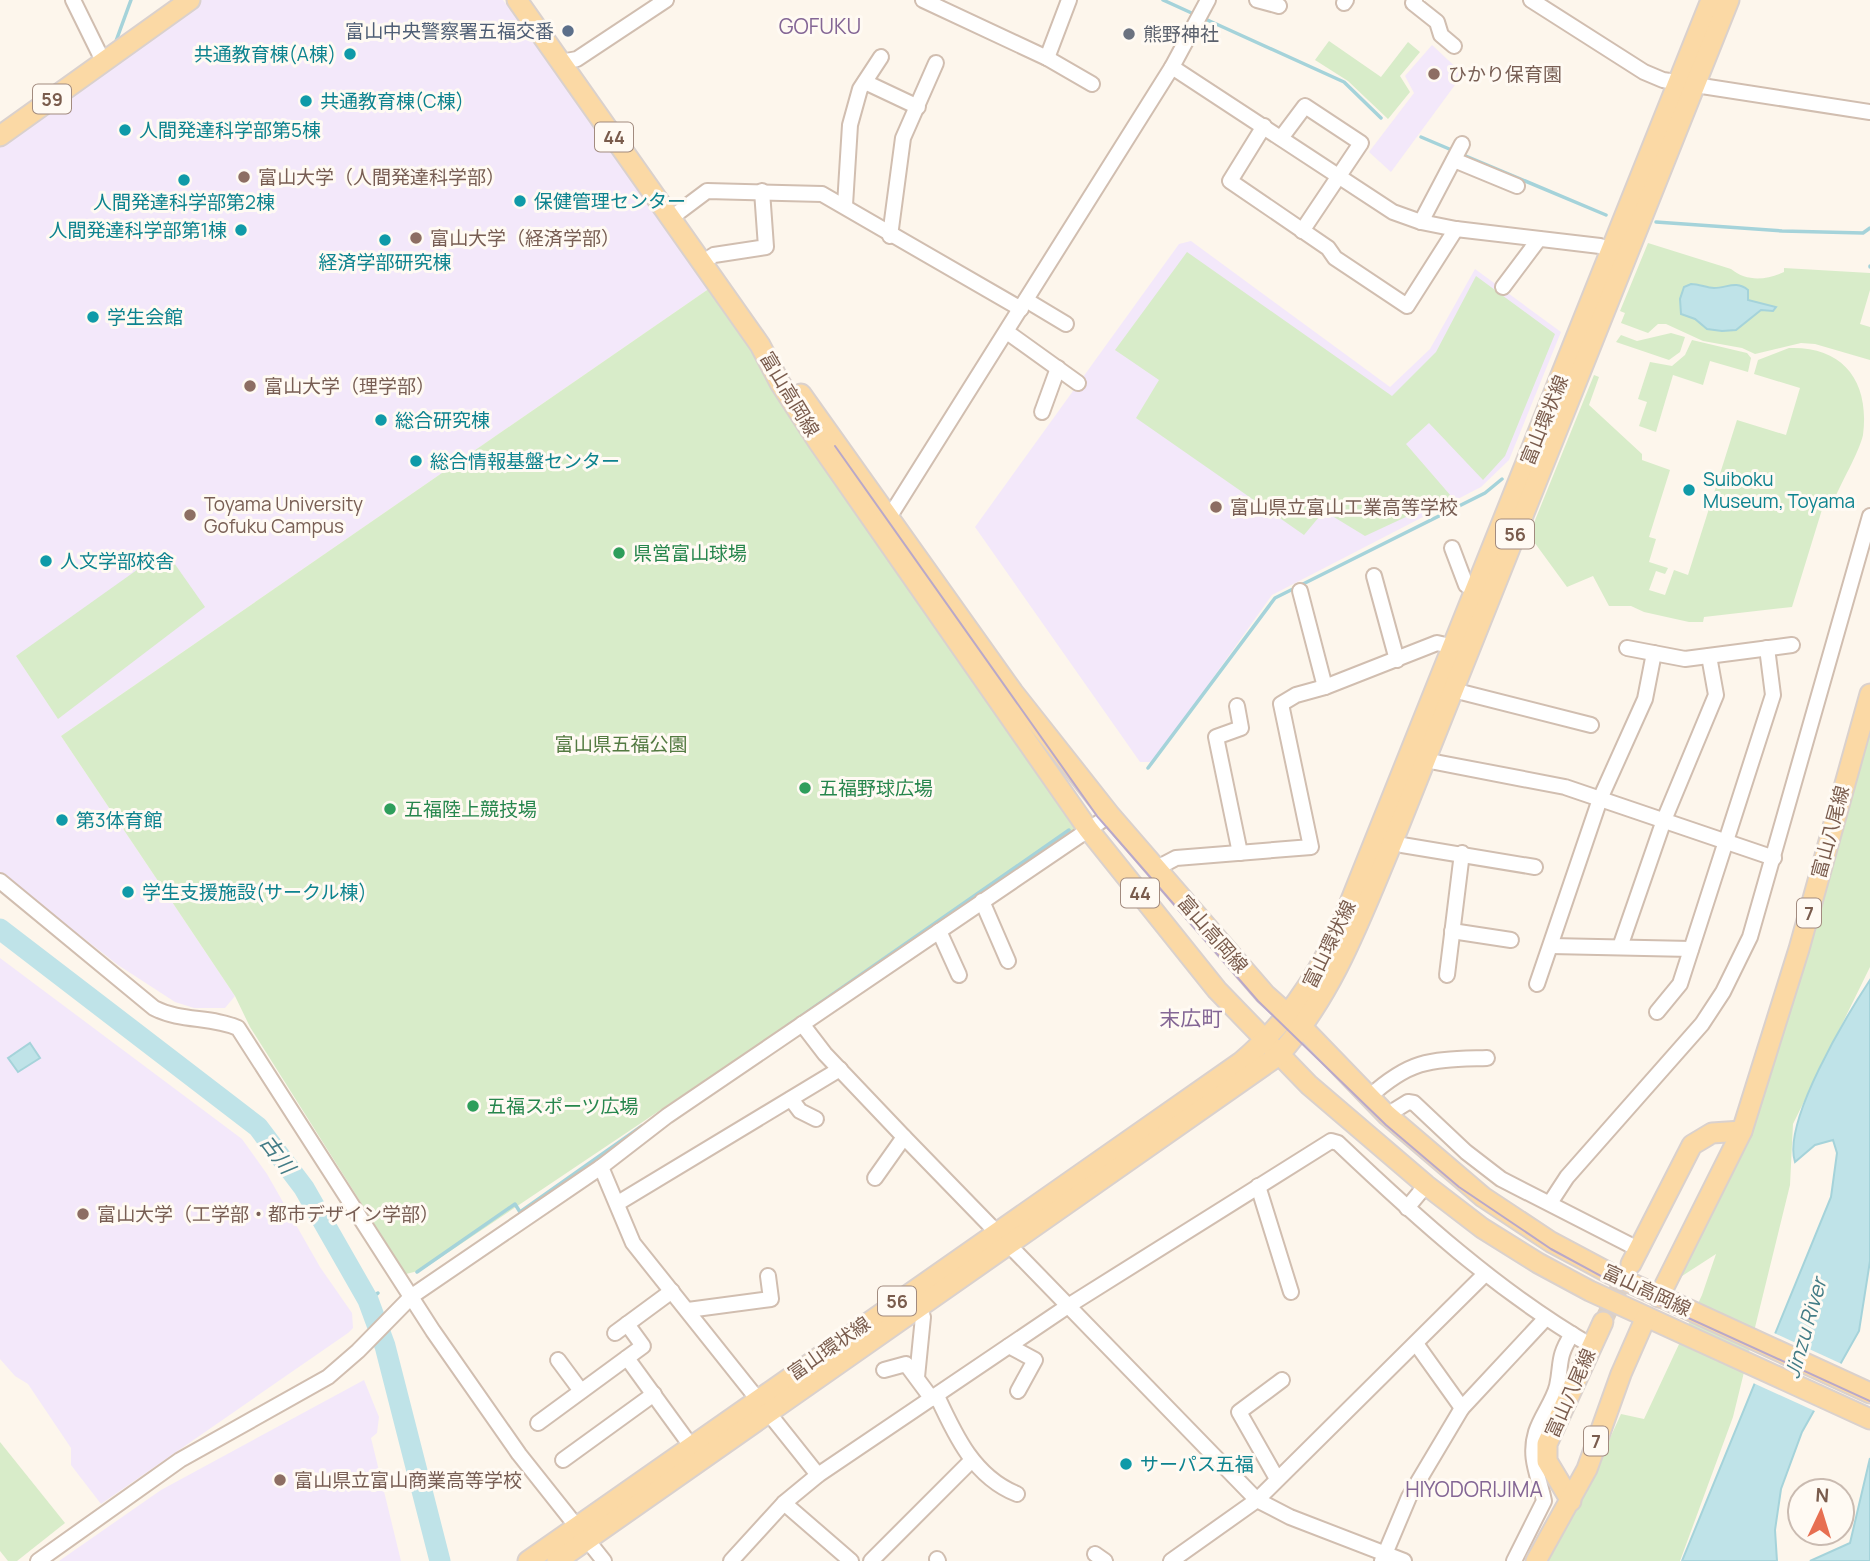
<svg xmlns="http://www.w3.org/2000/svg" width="1870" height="1561" font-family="Manrope,'Noto Sans JP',sans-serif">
	<rect width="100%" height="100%" fill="#fdf6ec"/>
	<g fill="#f3e8fa">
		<polygon points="202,0 503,0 710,288 61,736 235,996 225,1008 194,1008 175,1002 118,965 0,873 0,143"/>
		<polygon points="1432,45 1463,74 1391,172 1369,152 1414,93 1405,76"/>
		<polygon points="1191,241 1390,387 1430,349 1475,269 1561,332 1509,460 1481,487 1272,595 1153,762 1140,762 975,527 1179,244"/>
		<polygon points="0,958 242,1139 267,1174 320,1267 352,1313 353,1328 348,1333 101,1504 71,1465 71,1448 28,1384 15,1376 0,1359"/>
		<polygon points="364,1380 379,1417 377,1433 371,1438 401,1561 59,1561 161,1490"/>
	</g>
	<g fill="#d8ecc9">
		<polygon points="1329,41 1381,77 1408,42 1420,52 1400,76 1410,92 1388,119 1348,81 1315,60"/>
		<path d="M 1648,243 L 1731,269 C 1747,282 1766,280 1784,272 L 1784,268 L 1870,273 L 1870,290 L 1860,324 L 1870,327 L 1870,360 L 1815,344 L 1801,343 L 1755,354 L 1742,348 L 1703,341 L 1666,324 L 1658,324 L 1648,333 L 1621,323 L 1625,313 L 1620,311 Z"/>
		<polygon points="1187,252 1392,396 1436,352 1476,276 1555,334 1505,456 1483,480 1429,423 1406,444 1451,496 1365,536 1324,511 1304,535 1136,418 1159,380 1115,350"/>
		<polygon points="710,288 901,559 1076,831 422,1270 406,1274 250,1027 235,996 61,736"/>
		<polygon points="1671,333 1685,337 1680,352 1669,360 1616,342 1621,335 1637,341"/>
		<polygon points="1692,340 1747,353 1751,358 1748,372 1710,361 1703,385 1673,375 1656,432 1639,426 1647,402 1638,399 1650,362 1672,366 1685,355"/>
		<path d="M 1789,348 C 1843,346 1870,381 1863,435 C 1859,453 1840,484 1832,505 L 1824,503 L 1792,607 L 1704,617 L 1703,622 L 1689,622 L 1644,612 L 1631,606 L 1609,606 L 1593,576 L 1567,587 L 1529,535 L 1594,375 L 1599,377 L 1589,405 L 1642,454 L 1642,460 L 1670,470 L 1649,537 L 1656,539 L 1649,562 L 1668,568 L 1665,574 L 1656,571 L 1649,590 L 1665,595 L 1674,570 L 1688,575 L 1737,420 L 1786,435 L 1800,388 L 1754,374 L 1758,360 Z"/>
		<polygon points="165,550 205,607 58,719 16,656"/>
		<polygon points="1870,719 1870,967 1793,1124 1790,1185 1733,1417 1680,1561 1543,1561 1594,1473 1621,1414 1644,1419 1702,1295 1716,1254 1679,1278 1765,1074"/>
		<polygon points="0,1442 65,1523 17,1561 8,1561 0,1551"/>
	</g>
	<g fill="#bfe3e8" stroke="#a5d3da" stroke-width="2">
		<path d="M 1691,284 C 1700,284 1706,288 1714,288 C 1727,288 1736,280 1748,290 L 1748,300 L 1776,307 L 1773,311 L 1761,310 L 1736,330 L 1722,331 L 1707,329 L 1695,319 L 1681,314 L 1680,299 L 1684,287 Z"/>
		<path d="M 1870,980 L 1870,1261 L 1859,1331 L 1802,1432 L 1781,1489 L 1775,1530 L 1777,1561 L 1682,1561 L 1831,1197 L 1837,1153 L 1833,1140 L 1815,1145 L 1795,1162 C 1782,1122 1847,1015 1870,980 Z"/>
		<polygon points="30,1043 40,1058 18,1072 8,1058"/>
		<polygon points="1870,1458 1870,1561 1810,1561 1850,1543"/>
	</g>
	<polygon fill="#fdf6ec" points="1772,1332 1844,1365 1817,1412 1751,1382"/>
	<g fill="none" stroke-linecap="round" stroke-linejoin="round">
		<g stroke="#a5d3da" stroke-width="3.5">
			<polyline points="1163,0 1196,15"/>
			<polyline points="1203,18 1344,82 1381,118"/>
			<polyline points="116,41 131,0"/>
			<polyline points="1421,137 1454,151"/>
			<polyline points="1461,154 1606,215"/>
			<polyline points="1656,222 1782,231 1863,233 1870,228"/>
			<polyline points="1870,267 1870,266"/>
			<polyline points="1148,768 1275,598 1485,493 1502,479"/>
			<polyline points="787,1026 1069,830"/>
			<polyline points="417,1272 515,1204 520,1212 642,1126"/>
			<polyline points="368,1300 378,1293"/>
		</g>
		<polyline stroke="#bfe3e8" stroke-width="21" points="0,929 258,1127 304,1188 368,1300 385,1346 440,1561"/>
		<polyline stroke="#dcd0c4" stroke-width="19" stroke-dasharray="19 10" stroke-linecap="butt" points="1603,1322 1630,1265"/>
		<g stroke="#d1beb0" stroke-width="18">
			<g id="minor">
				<polyline points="73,0 104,63"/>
				<polyline points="923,0 1047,58 1092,84"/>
				<polyline points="1257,0 1279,6"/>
				<polyline points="1415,0 1413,3 1437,22 1441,35 1454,46"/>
				<polyline points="1531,0 1644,72 1663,80 1870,112"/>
				<polyline points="1344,3 1346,0"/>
				<polyline points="1047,58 1069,0"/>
				<polyline points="561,62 577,59 666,0"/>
				<polyline points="1172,67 1393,212 1421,222 1456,229 1600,246 1619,254"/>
				<polyline points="865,82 918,107"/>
				<polyline points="1264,126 1230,181 1328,248 1335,258 1407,306 1456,229"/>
				<polyline points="1281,138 1305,106 1361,143 1302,231"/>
				<polyline points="1454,160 1517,186"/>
				<polyline points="845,205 850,125 860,89 881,57"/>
				<polyline points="671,218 707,191 822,194 1021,309"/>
				<polyline points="1421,222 1462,144"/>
				<polyline points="890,236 903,138 936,63"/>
				<polyline points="703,262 714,255 766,247 762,191"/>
				<polyline points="1503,287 1539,239"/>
				<polyline points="1026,300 1066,324"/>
				<polyline points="1007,332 1078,383"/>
				<polyline points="1042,412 1058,368"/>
				<polyline points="890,516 1172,67 1208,0"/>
				<polyline points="1452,548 1466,585 1475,591"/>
				<polyline points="1374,576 1397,660"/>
				<polyline points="1300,591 1325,687"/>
				<polyline points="1627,648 1685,659 1792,645"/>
				<polyline points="1445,688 1591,725"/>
				<polyline points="1237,706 1241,728 1216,737 1240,853"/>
				<polyline points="1418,756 1435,762 1565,787 1774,858"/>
				<polyline points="1385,837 1402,845 1535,867"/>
				<polyline points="1155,869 1176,858 1311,847 1281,704 1296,695 1325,687 1437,643 1459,648"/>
				<path d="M 0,881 L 154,1008 C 181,1022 211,1016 238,1028 L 433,1331 L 519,1454 L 604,1561"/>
				<polyline points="982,901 1008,961"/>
				<polyline points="939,931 959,975"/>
				<polyline points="1452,931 1511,940"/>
				<polyline points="1551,946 1691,949"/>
				<polyline points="1620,947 1664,820 1716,695 1709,656"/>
				<polyline points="1447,975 1462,853"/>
				<polyline points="1537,984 1600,799 1645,699 1654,653"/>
				<polyline points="1657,1012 1680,984 1773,695 1767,648"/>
				<polyline points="802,1024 825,1054 904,1137 1257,1500 1290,1517 1404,1561"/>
				<path d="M 1369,1097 C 1412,1058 1431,1060 1487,1058"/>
				<polyline points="791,1099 800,1111 816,1119"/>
				<polyline points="1387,1115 1408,1102 1414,1103 1466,1152 1501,1179 1638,1249"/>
				<polyline points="601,1167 633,1243 818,1475"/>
				<polyline points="875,1178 904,1137"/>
				<polyline points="1258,1186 1291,1292"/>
				<polyline points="618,1203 840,1069"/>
				<polyline points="1550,1203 1567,1177 1702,1024 1723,992 1750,937 1870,516"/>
				<polyline points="1407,1208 1426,1185"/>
				<polyline points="688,1310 771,1299 768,1276"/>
				<polyline points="615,1333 672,1291"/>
				<polyline points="1417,1345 1462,1408 1545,1319"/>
				<polyline points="1009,1346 1035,1360 1018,1391"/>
				<polyline points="627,1358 691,1446"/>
				<polyline points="558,1360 581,1391"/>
				<polyline points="884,1370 906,1364 932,1399"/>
				<polyline points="917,1377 923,1317 919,1307"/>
				<path d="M 937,1396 C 955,1435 974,1477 1017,1494"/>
				<polyline points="538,1423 643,1346 627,1324"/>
				<polyline points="563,1460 654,1394"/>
				<polyline points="1276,1477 1239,1412 1282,1380"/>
				<polyline points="1095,1554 1105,1561"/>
				<polyline points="937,1559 938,1561"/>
				<polyline points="38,1561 180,1460 328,1377 358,1351 412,1296 601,1167 667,1116 1110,815"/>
				<polyline points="731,1561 784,1503"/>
				<path d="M 851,1561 L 784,1503 L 818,1475 L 1068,1306 L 1331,1141 L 1338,1143 C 1417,1218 1496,1290 1590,1345"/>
				<polyline points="871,1561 972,1460"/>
				<polyline points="1171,1561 1257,1500 1485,1274"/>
				<polyline points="1382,1561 1409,1497 1462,1408"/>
				<path d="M 1514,1561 L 1544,1501 C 1539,1476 1528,1458 1536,1432 C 1541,1416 1553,1402 1557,1386 C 1562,1362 1557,1358 1572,1334"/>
			</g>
		</g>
		<g stroke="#dad1cd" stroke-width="23">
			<g id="major">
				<polyline points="517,0 760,345 780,383 819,443 1088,829 1217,990 1309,1085 1426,1185 1482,1228 1538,1263 1590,1291 1870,1419"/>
				<polyline points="0,136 190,0"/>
				<polyline points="801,394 1013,692 1110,815 1265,994 1302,1027 1387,1115 1483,1197 1551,1242 1611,1274 1870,1393"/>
				<polyline points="1631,1264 1692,1145 1712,1133 1742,1131"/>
				<polyline points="1659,1297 1742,1131 1799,949 1870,694"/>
				<polyline points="1571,1501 1547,1461 1547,1444 1603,1322"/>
				<path d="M 528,1561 L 1241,1062 C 1285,1025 1314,981 1339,930 L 1711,0"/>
				<path d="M 557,1561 L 1279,1055 C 1334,993 1361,917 1393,841 L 1729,0"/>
				<polyline points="1536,1561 1587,1469 1621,1374 1646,1317"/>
			</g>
		</g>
		<use href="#minor" stroke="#fff" stroke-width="14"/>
		<use href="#major" stroke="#fbd9a5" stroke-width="19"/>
		<polyline stroke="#b9a8c9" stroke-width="2" points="835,446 1097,816 1258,1001 1386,1125 1459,1187 1551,1249 1625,1289 1870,1401"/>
	</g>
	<circle fill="#5c6f8a" stroke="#fffaf3" stroke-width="2.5" cx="568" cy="31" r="7"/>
	<circle fill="#6b7280" stroke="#fffaf3" stroke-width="2.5" cx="1129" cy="34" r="7"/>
	<g fill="#0f9aa8" stroke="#fffaf3" stroke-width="2.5">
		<circle cx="350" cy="54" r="7"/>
		<circle cx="306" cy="101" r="7"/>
		<circle cx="125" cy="130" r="7"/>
		<circle cx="184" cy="180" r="7"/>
		<circle cx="520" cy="201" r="7"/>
		<circle cx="241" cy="230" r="7"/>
		<circle cx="385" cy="240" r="7"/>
		<circle cx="93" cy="317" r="7"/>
		<circle cx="381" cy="420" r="7"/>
		<circle cx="416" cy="461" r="7"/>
		<circle cx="1689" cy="490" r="7"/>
		<circle cx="46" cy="561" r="7"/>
		<circle cx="62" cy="820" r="7"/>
		<circle cx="128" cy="892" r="7"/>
		<circle cx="1126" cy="1464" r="7"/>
	</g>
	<g fill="#8d6e63" stroke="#fffaf3" stroke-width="2.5">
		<circle cx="1434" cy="74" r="7"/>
		<circle cx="244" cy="177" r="7"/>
		<circle cx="416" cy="238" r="7"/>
		<circle cx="250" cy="386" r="7"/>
		<circle cx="1216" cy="507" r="7"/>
		<circle cx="190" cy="515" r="7"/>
		<circle cx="83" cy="1214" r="7"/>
		<circle cx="280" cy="1480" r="7"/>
	</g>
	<g fill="#2e9e5b" stroke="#fffaf3" stroke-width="2.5">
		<circle cx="619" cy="553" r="7"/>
		<circle cx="805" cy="788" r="7"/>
		<circle cx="390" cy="809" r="7"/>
		<circle cx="473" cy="1106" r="7"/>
	</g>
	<g text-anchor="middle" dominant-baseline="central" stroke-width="6" stroke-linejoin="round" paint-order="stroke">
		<g fill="#fffaf3" stroke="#a28b7f" stroke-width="2">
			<rect x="33" y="84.5" width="38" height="29" rx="5"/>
			<rect x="595" y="122.5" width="38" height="29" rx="5"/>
			<rect x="1496" y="519.5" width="38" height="29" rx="5"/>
			<rect x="1121" y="878.5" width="38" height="29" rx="5"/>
			<rect x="1797" y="898.5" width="24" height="29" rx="5"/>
			<rect x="878" y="1286.5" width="38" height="29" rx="5"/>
			<rect x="1584" y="1426.5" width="24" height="29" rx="5"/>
		</g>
		<g font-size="18" font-weight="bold" fill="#7a5c4d">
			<text x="52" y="99">59</text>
			<text x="614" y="137">44</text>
			<text x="1515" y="534">56</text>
			<text x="1140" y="893">44</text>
			<text x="1809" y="913">7</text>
			<text x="897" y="1301">56</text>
			<text x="1596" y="1441">7</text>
		</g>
		<g font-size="19" fill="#4e5e75" stroke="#fffaf3" text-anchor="end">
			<text x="554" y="31">富山中央警察署五福交番</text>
		</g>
		<g font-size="19" fill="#5b616d" stroke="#fffaf3" text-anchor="start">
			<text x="1143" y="34">熊野神社</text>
		</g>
		<g font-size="19" fill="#0d838f" stroke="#fffaf3" text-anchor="start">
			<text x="336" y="54" text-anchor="end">共通教育棟(A棟)</text>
			<text x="320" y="101">共通教育棟(C棟)</text>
			<text x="139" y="130">人間発達科学部第5棟</text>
			<text x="534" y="201">保健管理センター</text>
			<text x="184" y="202" text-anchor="middle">人間発達科学部第2棟</text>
			<text x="227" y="230" text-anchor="end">人間発達科学部第1棟</text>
			<text x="385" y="262" text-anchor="middle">経済学部研究棟</text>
			<text x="107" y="317">学生会館</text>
			<text x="395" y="420">総合研究棟</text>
			<text x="430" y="461">総合情報基盤センター</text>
			<text x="1703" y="479">Suiboku<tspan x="1703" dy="22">Museum, Toyama</tspan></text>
			<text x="60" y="561">人文学部校舎</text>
			<text x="76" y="820">第3体育館</text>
			<text x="142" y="892">学生支援施設(サークル棟)</text>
			<text x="1140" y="1464">サーパス五福</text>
		</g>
		<g font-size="19" fill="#785e54" stroke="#fffaf3" text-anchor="start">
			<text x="1448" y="74">ひかり保育園</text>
			<text x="258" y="177">富山大学（人間発達科学部）</text>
			<text x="430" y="238">富山大学（経済学部）</text>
			<text x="264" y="386">富山大学（理学部）</text>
			<text x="204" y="504">Toyama University<tspan x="204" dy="22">Gofuku Campus</tspan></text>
			<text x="1230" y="507">富山県立富山工業高等学校</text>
			<text x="97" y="1214">富山大学（工学部・都市デザイン学部）</text>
			<text x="294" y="1480">富山県立富山商業高等学校</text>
		</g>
		<g font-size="19" fill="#7a5c4d" stroke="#fffaf3">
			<text transform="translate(790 394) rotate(59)">富山高岡線</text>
			<text transform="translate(1544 420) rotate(-68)">富山環状線</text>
			<text transform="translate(1830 832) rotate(-75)">富山八尾線</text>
			<text transform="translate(1213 934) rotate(49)">富山高岡線</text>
			<text transform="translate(1329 944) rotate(-64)">富山環状線</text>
			<text transform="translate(1647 1290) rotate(25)">富山高岡線</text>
			<text transform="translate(829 1348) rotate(-35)">富山環状線</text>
			<text transform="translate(1570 1393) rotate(-66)">富山八尾線</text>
		</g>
		<g font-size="19" fill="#27864d" stroke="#fffaf3" text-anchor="start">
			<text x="633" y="553">県営富山球場</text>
			<text x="819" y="788">五福野球広場</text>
			<text x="404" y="809">五福陸上競技場</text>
			<text x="487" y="1106">五福スポーツ広場</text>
		</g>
		<g font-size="19" fill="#537a41" stroke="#fffaf3">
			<text x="621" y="744">富山県五福公園</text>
		</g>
		<g font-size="21" fill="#846695" stroke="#fffaf3">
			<text x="820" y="26">GOFUKU</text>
			<text x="1191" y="1018">末広町</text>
			<text x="1474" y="1489">HIYODORIJIMA</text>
		</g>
		<g font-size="21" font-style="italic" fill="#437c86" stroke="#fffaf3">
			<text transform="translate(278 1154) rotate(53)">古川</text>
			<text transform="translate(1805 1328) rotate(-74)">Jinzu River</text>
		</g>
	</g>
	<g transform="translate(1821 1512) rotate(4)"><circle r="33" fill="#fffaf3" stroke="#cabbb1" stroke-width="2"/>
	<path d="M0-5L12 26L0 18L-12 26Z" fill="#e76f51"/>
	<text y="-10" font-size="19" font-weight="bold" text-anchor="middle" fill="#7a5c4d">N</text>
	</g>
</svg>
